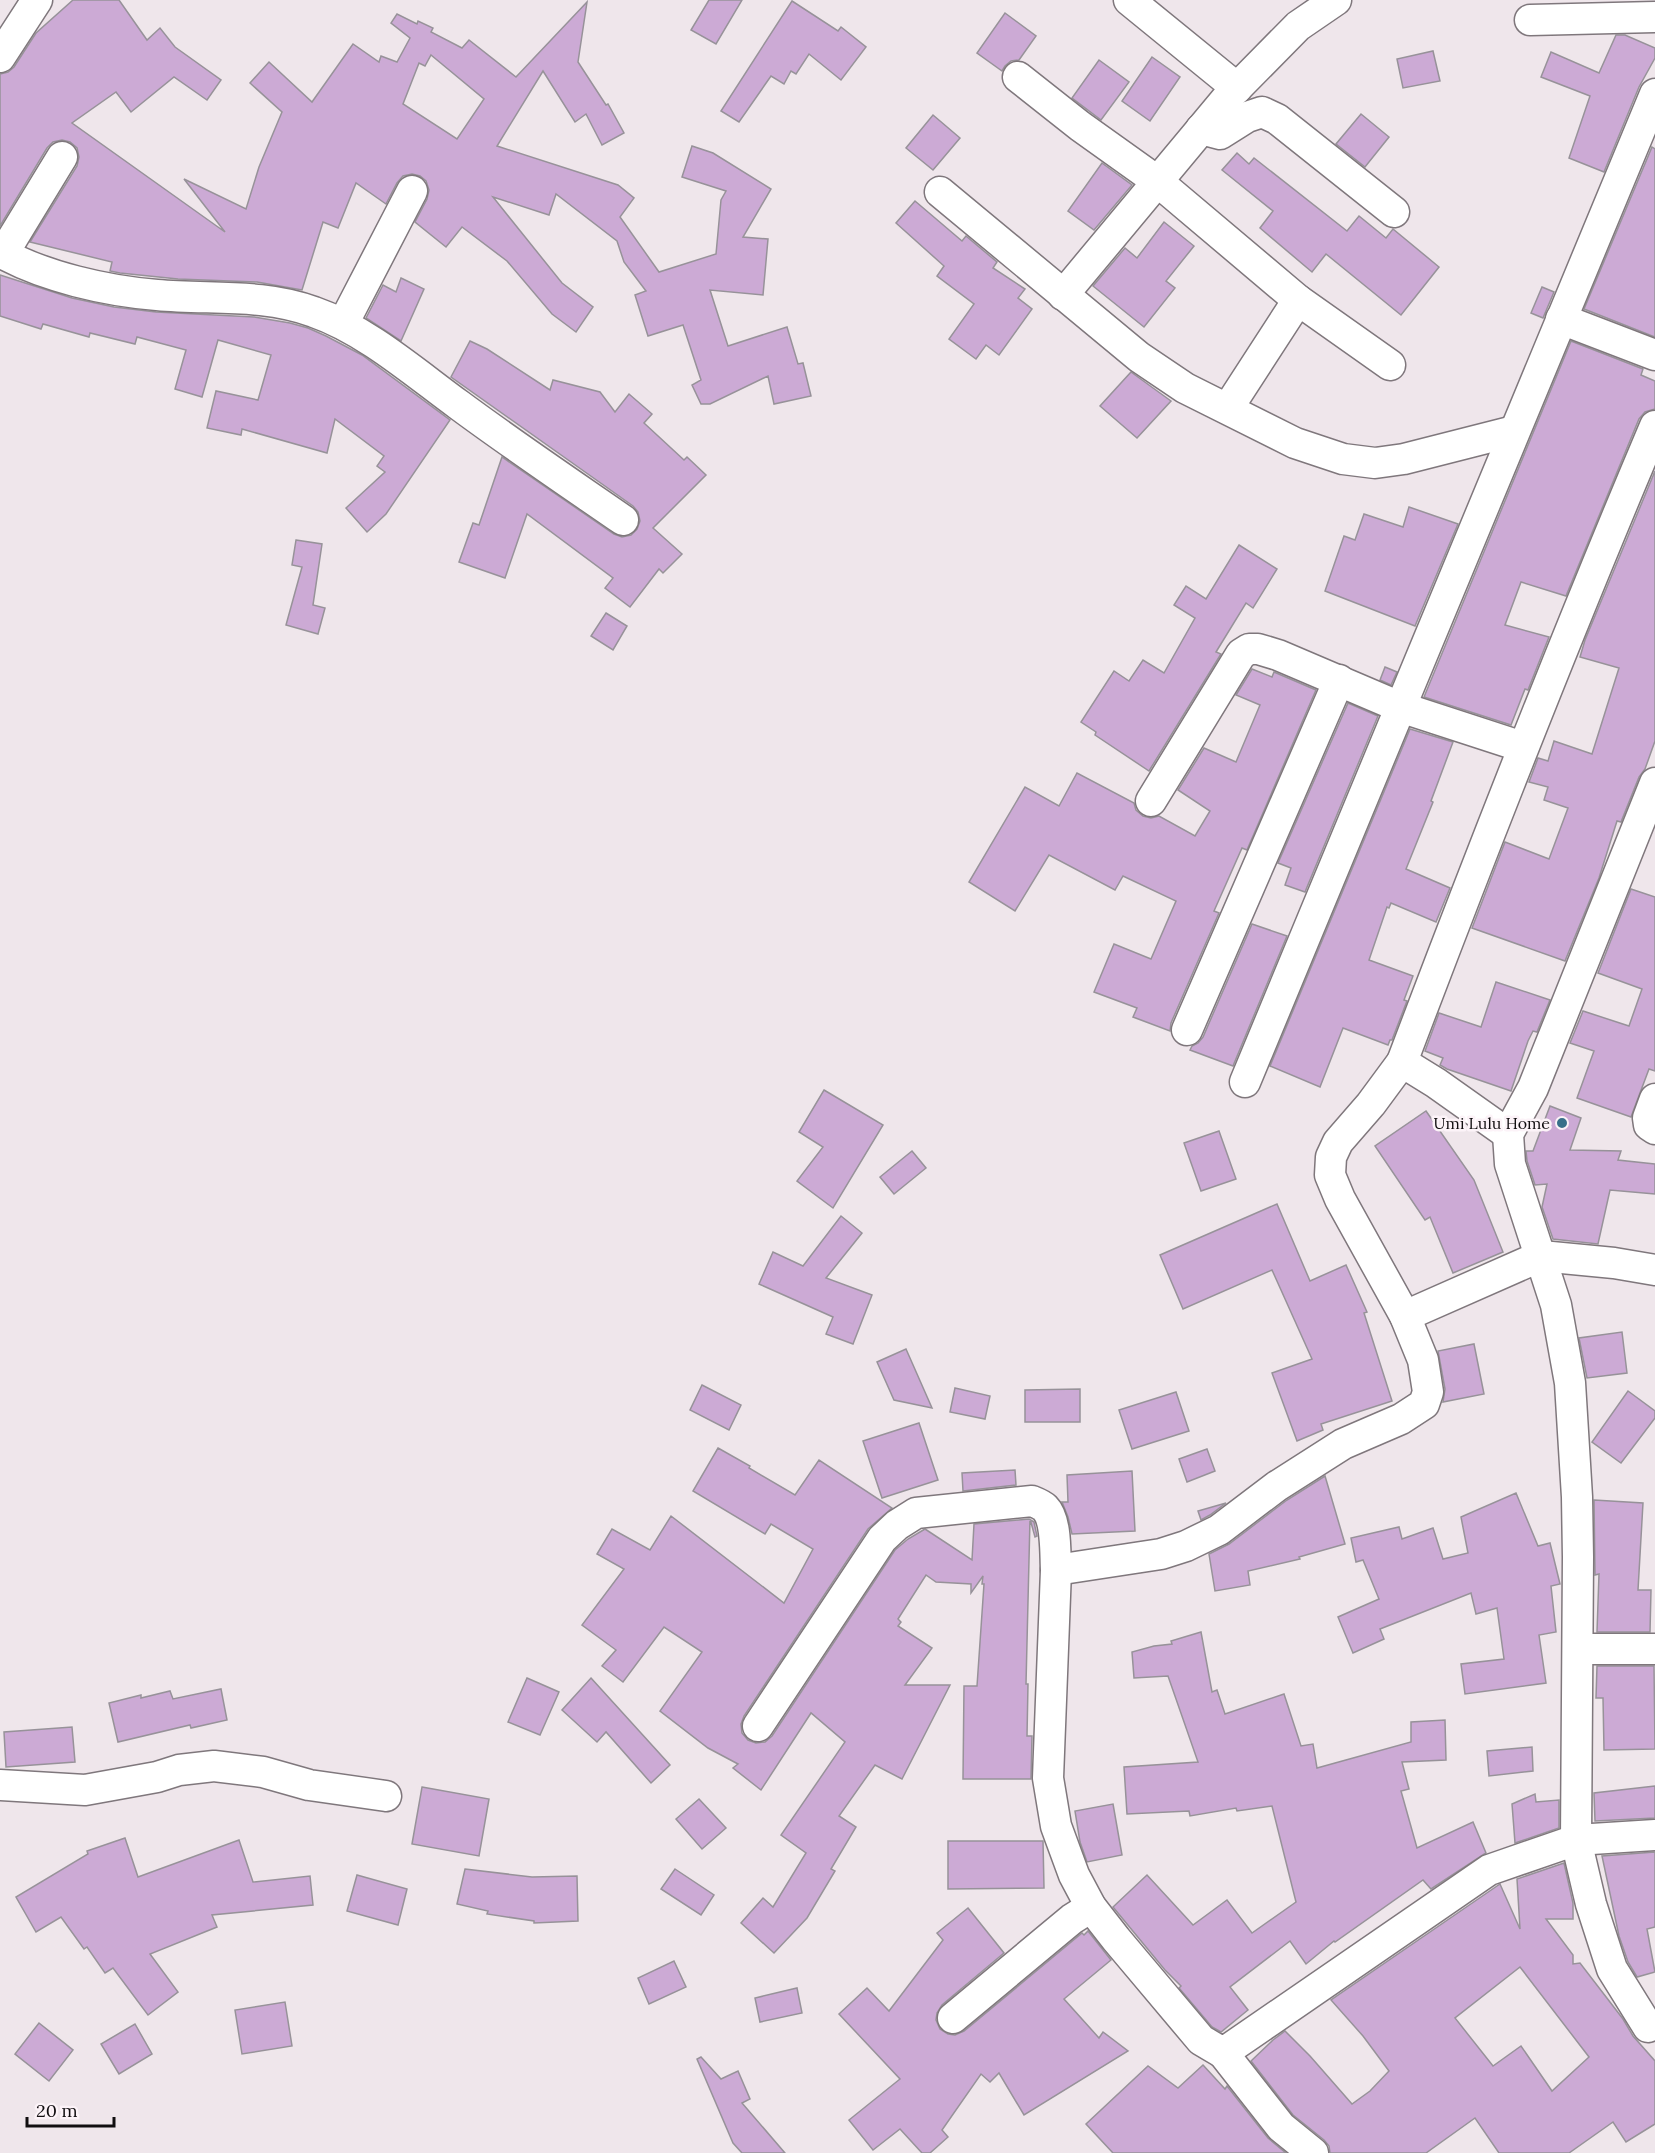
<svg xmlns="http://www.w3.org/2000/svg" width="1655" height="2153" font-family="Lora,serif">
	<rect width="100%" height="100%" fill="#efe6eb"/>
	<g fill="#ccaad5" stroke="#979299" stroke-width="1.5" fill-rule="evenodd">
		<path d="M 73,0 L 119,0 L 147,40 L 160,28 L 175,47 L 221,80 L 207,100 L 174,77 L 131,112 L 116,92 L 72,123 L 225,232 L 184,179 L 246,209 L 259,167 L 282,112 L 250,83 L 269,62 L 312,102 L 353,44 L 379,62 L 381,56 L 397,62 L 410,38 L 391,23 L 397,14 L 417,24 L 418,21 L 433,28 L 431,32 L 462,48 L 469,40 L 516,77 L 587,2 L 578,62 L 606,105 L 608,104 L 624,133 L 602,145 L 586,114 L 575,122 L 543,71 L 497,146 L 618,185 L 634,198 L 620,217 L 659,272 L 716,254 L 721,200 L 726,191 L 682,177 L 692,146 L 713,153 L 771,189 L 743,237 L 768,239 L 763,295 L 710,290 L 728,346 L 787,327 L 798,364 L 803,363 L 811,396 L 774,404 L 768,376 L 710,404 L 701,404 L 692,385 L 701,380 L 683,325 L 648,336 L 635,295 L 646,291 L 624,262 L 617,241 L 556,194 L 549,215 L 493,197 L 562,283 L 593,307 L 576,332 L 552,314 L 507,261 L 462,227 L 446,247 L 415,222 L 427,199 L 429,190 L 426,181 L 420,176 L 412,174 L 403,176 L 397,183 L 386,204 L 356,183 L 338,228 L 323,222 L 302,290 L 257,282 L 178,279 L 120,273 L 110,271 L 112,262 L 30,242 L 77,166 L 79,157 L 77,148 L 70,142 L 62,140 L 53,142 L 47,148 L 0,226 L 0,74 L 8,72 L 14,67 L 36,33 ZM 431,55 L 484,99 L 457,139 L 403,104 L 419,63 L 425,66 Z"/>
		<polygon points="709,0 742,0 716,44 691,30"/>
		<polygon points="792,1 838,31 841,27 866,47 841,80 809,54 796,74 791,71 784,84 771,76 739,122 721,111"/>
		<polygon points="1005,13 1036,36 1019,60 1011,61 1005,66 1002,71 977,53"/>
		<polygon points="1616,35 1625,35 1655,48 1655,58 1639,87 1604,172 1569,158 1590,96 1541,77 1551,52 1599,73"/>
		<polygon points="1433,51 1440,81 1403,88 1397,59"/>
		<polygon points="1152,57 1180,77 1150,121 1122,101"/>
		<polygon points="1099,60 1129,82 1101,120 1072,98"/>
		<polygon points="1361,114 1389,137 1365,167 1336,144"/>
		<polygon points="933,115 960,138 933,170 906,148"/>
		<polygon points="1652,147 1655,149 1655,337 1584,309"/>
		<polygon points="1237,153 1249,164 1254,158 1347,231 1359,216 1386,238 1393,229 1439,267 1401,315 1326,254 1312,272 1260,228 1273,211 1222,170"/>
		<polygon points="1102,163 1132,185 1094,230 1068,211"/>
		<polygon points="915,201 962,241 966,236 997,262 993,268 1025,289 1018,298 1032,309 999,355 986,345 976,359 949,339 974,304 937,276 944,266 896,223"/>
		<polygon points="1164,222 1194,246 1166,281 1175,288 1144,327 1093,286 1125,248 1137,258"/>
		<polygon points="0,275 72,298 114,307 156,312 254,317 290,323 308,328 326,336 362,355 450,420 386,514 367,532 346,508 385,472 377,466 384,456 335,419 327,453 242,429 241,435 207,428 216,391 258,400 271,355 218,340 202,397 175,389 186,350 137,337 135,344 90,333 89,337 43,324 41,329 0,316"/>
		<polygon points="401,278 424,289 401,341 366,318 383,285 396,292"/>
		<polygon points="1542,287 1554,292 1543,318 1531,313"/>
		<polygon points="470,341 487,349 550,390 553,380 600,392 615,412 629,394 652,414 644,423 684,460 687,457 706,475 653,528 682,554 663,573 659,569 630,607 605,588 613,578 527,514 505,578 459,562 473,523 479,525 502,457 614,534 622,537 631,535 637,529 640,521 638,512 633,506 451,377"/>
		<polygon points="1571,341 1643,369 1641,375 1655,381 1655,409 1645,412 1639,419 1566,596 1521,582 1505,625 1549,637 1528,690 1525,689 1511,725 1424,697"/>
		<polygon points="1131,372 1171,401 1137,438 1100,406"/>
		<polygon points="1655,471 1655,741 1645,769 1639,777 1621,822 1617,821 1599,878 1565,961 1472,928 1505,842 1549,859 1568,808 1544,800 1548,787 1529,782 1538,758 1548,761 1554,741 1592,754 1619,668 1580,657 1585,640"/>
		<polygon points="1409,507 1458,524 1415,626 1325,591 1344,536 1355,540 1364,514 1403,527"/>
		<polygon points="296,540 322,544 313,605 325,608 318,634 286,625 302,567 292,565"/>
		<polygon points="1239,545 1277,569 1253,608 1246,603 1216,652 1221,654 1149,771 1095,735 1096,732 1081,722 1114,671 1129,681 1143,660 1164,673 1195,618 1174,605 1186,586 1206,599"/>
		<polygon points="606,613 627,626 613,650 591,636"/>
		<polygon points="1385,667 1397,672 1391,685 1380,680"/>
		<polygon points="1252,669 1272,677 1274,672 1316,690 1247,850 1242,848 1214,911 1219,913 1171,1023 1170,1031 1133,1017 1137,1008 1094,992 1114,944 1151,959 1176,901 1123,876 1115,890 1049,855 1015,911 969,882 1025,787 1059,806 1077,773 1134,803 1136,810 1143,816 1151,818 1159,816 1195,836 1210,811 1178,790 1204,748 1236,762 1260,705 1236,695"/>
		<polygon points="1348,703 1378,716 1305,892 1285,885 1291,868 1278,863"/>
		<polygon points="1410,729 1453,742 1431,801 1433,802 1406,869 1450,888 1436,922 1391,903 1389,908 1387,907 1369,960 1413,976 1404,1000 1407,1001 1392,1040 1390,1040 1388,1045 1343,1028 1320,1087 1270,1066"/>
		<polygon points="1631,889 1655,897 1655,1071 1649,1069 1631,1117 1577,1098 1594,1051 1570,1043 1583,1011 1629,1026 1642,989 1598,973"/>
		<polygon points="1252,924 1287,936 1233,1066 1190,1050 1192,1046 1198,1043 1203,1037"/>
		<polygon points="1496,982 1550,1000 1537,1032 1533,1031 1528,1041 1511,1091 1447,1069 1440,1065 1443,1058 1425,1051 1439,1013 1481,1027"/>
		<polygon points="824,1090 883,1125 833,1208 797,1181 823,1147 799,1132"/>
		<polygon points="1550,1106 1581,1118 1570,1150 1621,1151 1618,1160 1655,1164 1655,1194 1610,1190 1598,1244 1553,1239 1542,1207 1547,1184 1535,1185 1527,1161 1526,1151 1533,1151"/>
		<polygon points="1426,1111 1474,1180 1503,1252 1453,1273 1430,1217 1425,1220 1375,1146"/>
		<polygon points="1219,1131 1236,1179 1201,1191 1184,1143"/>
		<polygon points="912,1151 926,1168 894,1194 880,1177"/>
		<polygon points="1277,1204 1310,1281 1346,1265 1367,1312 1364,1313 1392,1401 1321,1424 1323,1430 1297,1441 1272,1373 1312,1359 1272,1270 1183,1309 1160,1255"/>
		<polygon points="841,1216 862,1233 826,1278 872,1295 853,1344 826,1334 833,1317 759,1284 773,1252 803,1266"/>
		<polygon points="1622,1332 1627,1373 1587,1378 1579,1338"/>
		<polygon points="1474,1344 1484,1394 1443,1402 1445,1389 1438,1351"/>
		<polygon points="906,1349 932,1408 894,1400 877,1362"/>
		<polygon points="702,1385 741,1405 729,1430 690,1410"/>
		<polygon points="955,1388 990,1396 985,1419 950,1412"/>
		<polygon points="1080,1389 1080,1422 1025,1422 1025,1390"/>
		<polygon points="1628,1391 1655,1411 1655,1418 1621,1463 1592,1442"/>
		<polygon points="1176,1392 1189,1431 1132,1449 1119,1410"/>
		<polygon points="919,1423 938,1480 882,1498 863,1441"/>
		<polygon points="718,1448 750,1466 749,1468 795,1495 819,1460 892,1508 868,1529 744,1716 741,1724 742,1733 748,1740 756,1743 765,1742 772,1736 895,1550 908,1539 925,1529 972,1560 974,1524 1029,1519 1034,1522 1037,1536 1035,1537 1030,1519 1026,1684 1028,1684 1027,1736 1032,1736 1031,1779 963,1779 964,1686 977,1686 984,1584 982,1584 983,1576 971,1593 971,1584 936,1582 926,1575 898,1619 901,1622 898,1626 932,1648 905,1685 950,1685 902,1779 875,1765 839,1816 856,1827 831,1869 835,1871 807,1918 774,1953 741,1923 763,1898 773,1907 806,1853 781,1835 845,1742 811,1713 761,1790 733,1768 738,1764 708,1748 660,1711 702,1652 664,1627 623,1682 602,1666 616,1650 582,1625 624,1569 597,1554 612,1529 650,1550 671,1516 784,1603 813,1549 771,1524 765,1534 693,1491"/>
		<polygon points="1207,1449 1215,1471 1187,1482 1179,1459"/>
		<polygon points="1015,1470 1016,1485 963,1491 962,1473"/>
		<polygon points="1132,1471 1135,1531 1072,1534 1068,1517 1062,1502 1068,1502 1067,1475"/>
		<polygon points="1325,1476 1345,1544 1299,1557 1300,1559 1248,1571 1250,1585 1215,1591 1209,1554 1229,1544 1287,1500"/>
		<polygon points="1516,1493 1538,1546 1550,1543 1560,1584 1551,1586 1556,1632 1539,1635 1546,1683 1465,1694 1461,1664 1504,1659 1497,1608 1476,1614 1471,1593 1380,1629 1384,1639 1353,1653 1338,1617 1379,1599 1363,1560 1356,1562 1351,1538 1399,1527 1402,1539 1433,1528 1443,1559 1468,1553 1461,1517"/>
		<polygon points="1594,1500 1643,1503 1638,1590 1651,1590 1650,1632 1597,1632 1599,1574 1595,1575"/>
		<polygon points="1226,1503 1210,1515 1201,1520 1198,1511"/>
		<polygon points="1201,1632 1212,1692 1217,1690 1225,1714 1284,1694 1301,1746 1313,1744 1317,1768 1411,1742 1411,1722 1445,1720 1446,1760 1402,1762 1409,1789 1401,1791 1417,1848 1473,1822 1486,1853 1431,1889 1423,1880 1335,1942 1334,1941 1306,1964 1290,1941 1230,1987 1248,2010 1221,2032 1212,2027 1179,1988 1181,1986 1165,1970 1113,1907 1147,1875 1193,1925 1227,1900 1252,1933 1296,1902 1272,1806 1237,1811 1236,1808 1190,1816 1189,1811 1127,1814 1124,1767 1198,1762 1168,1676 1134,1678 1132,1652 1154,1646 1172,1644 1171,1641"/>
		<polygon points="1597,1666 1654,1666 1655,1749 1604,1750 1603,1698 1596,1698"/>
		<polygon points="527,1678 559,1692 540,1735 508,1722"/>
		<polygon points="591,1678 670,1765 651,1783 606,1732 597,1742 562,1710"/>
		<polygon points="221,1689 227,1720 191,1728 190,1725 118,1742 109,1703 141,1695 141,1698 170,1691 173,1699"/>
		<polygon points="72,1727 75,1762 6,1767 4,1732"/>
		<polygon points="1532,1747 1533,1771 1489,1776 1487,1751"/>
		<polygon points="1655,1786 1655,1818 1595,1821 1594,1793"/>
		<polygon points="422,1787 489,1799 479,1856 412,1844"/>
		<polygon points="1535,1794 1536,1802 1559,1800 1559,1828 1515,1843 1512,1804"/>
		<polygon points="699,1799 726,1828 702,1849 676,1819"/>
		<polygon points="1113,1804 1122,1855 1087,1862 1080,1842 1075,1811"/>
		<polygon points="125,1838 138,1877 239,1840 253,1882 310,1876 313,1905 212,1915 217,1927 150,1954 178,1992 148,2015 113,1968 105,1973 87,1947 84,1949 61,1917 36,1932 16,1897 88,1854 87,1851"/>
		<polygon points="948,1841 1043,1841 1044,1888 948,1889"/>
		<polygon points="1655,1852 1655,1927 1647,1929 1655,1972 1637,1977 1628,1962 1619,1936 1602,1856"/>
		<path d="M 1564,1863 L 1573,1903 L 1573,1919 L 1546,1919 L 1573,1955 L 1573,1964 L 1580,1963 L 1623,2019 L 1633,2036 L 1655,2061 L 1655,2124 L 1626,2142 L 1613,2122 L 1569,2153 L 1499,2153 L 1475,2118 L 1426,2153 L 1330,2153 L 1329,2146 L 1324,2140 L 1293,2115 L 1251,2061 L 1273,2040 L 1285,2031 L 1310,2056 L 1352,2104 L 1370,2091 L 1389,2071 L 1363,2036 L 1331,2000 L 1497,1886 L 1500,1884 L 1520,1929 L 1517,1879 ZM 1520,1967 L 1589,2057 L 1552,2091 L 1521,2046 L 1493,2066 L 1455,2018 Z"/>
		<polygon points="465,1869 532,1877 577,1876 578,1921 534,1923 534,1921 487,1914 488,1911 457,1904"/>
		<polygon points="675,1869 714,1895 701,1915 661,1889"/>
		<polygon points="357,1875 407,1889 398,1925 347,1911"/>
		<polygon points="968,1908 1004,1953 942,2005 937,2013 936,2020 940,2029 948,2034 955,2035 964,2031 1082,1933 1084,1935 1088,1931 1111,1960 1064,1999 1099,2038 1103,2032 1128,2051 1024,2115 999,2073 990,2082 981,2074 942,2130 948,2137 930,2153 922,2153 900,2129 873,2150 849,2120 900,2079 839,2014 867,1988 889,2011 943,1940 937,1933"/>
		<polygon points="674,1961 686,1987 649,2004 638,1978"/>
		<polygon points="797,1988 802,2013 760,2022 755,1998"/>
		<polygon points="285,2002 292,2046 242,2054 235,2010"/>
		<polygon points="39,2023 73,2050 49,2081 15,2054"/>
		<polygon points="135,2024 152,2054 119,2074 101,2044"/>
		<polygon points="701,2057 721,2079 738,2071 750,2099 742,2103 785,2153 742,2153 733,2143 697,2059"/>
		<polygon points="1203,2065 1225,2089 1227,2086 1268,2138 1286,2153 1113,2153 1086,2124 1148,2066 1178,2088"/>
	</g>
	<g fill="none" stroke-linecap="round" stroke-linejoin="round">
		<g stroke="#7f777c" stroke-width="33">
			<g id="minor">
				<polyline points="1129,0 1237,88"/>
				<polyline points="1530,20 1655,17"/>
				<polyline points="0,57 37,0"/>
				<polyline points="1018,77 1080,126 1157,181 1298,300 1390,365"/>
				<polyline points="1201,129 1220,134 1247,117 1262,112 1277,119 1394,212"/>
				<polyline points="940,192 1139,357 1185,388 1295,443 1343,459 1375,463 1404,459 1514,431"/>
				<path d="M 0,252 C 44,277 107,291 157,295 C 210,300 263,293 314,312 C 366,330 415,373 459,405 C 513,445 568,482 623,520"/>
				<polyline points="3,254 62,157"/>
				<polyline points="1063,295 1227,98 1298,26 1336,0"/>
				<polyline points="1561,319 1655,355"/>
				<polyline points="343,324 412,191"/>
				<polyline points="1228,408 1298,300"/>
				<polyline points="1151,801 1241,654 1249,649 1258,649 1278,655 1400,707 1523,747"/>
				<polyline points="1187,1030 1339,680"/>
				<path d="M 1402,1062 C 1483,848 1566,636 1655,426"/>
				<polyline points="1245,1082 1655,94"/>
				<polyline points="1655,1099 1648,1118 1649,1125 1655,1129"/>
				<polyline points="1405,1316 1541,1256 1614,1263 1655,1270"/>
				<polyline points="1056,1570 1161,1554 1186,1546 1219,1530 1277,1486 1343,1444 1401,1419 1424,1404 1428,1392 1423,1360 1405,1316 1340,1199 1330,1175 1331,1157 1338,1142 1371,1104 1402,1062 1436,1083 1508,1134"/>
				<polyline points="1579,1649 1655,1649"/>
				<path d="M 758,1726 L 882,1539 L 897,1525 L 916,1513 L 1032,1501 C 1037,1503 1042,1505 1045,1508 C 1057,1520 1055,1554 1056,1570 L 1048,1778 L 1056,1826 L 1074,1875 L 1091,1907 L 1116,1939 L 1201,2040 L 1223,2053 L 1489,1870 L 1576,1840 L 1655,1835"/>
				<polyline points="0,1785 85,1790 157,1777 179,1770 214,1766 263,1772 309,1785 386,1796"/>
				<polyline points="953,2018 1072,1919 1091,1907"/>
				<polyline points="1648,2027 1612,1969 1591,1904 1576,1840 1578,1557 1577,1497 1570,1383 1556,1305 1510,1164 1508,1134 1533,1088 1655,783"/>
				<polyline points="1223,2053 1281,2127 1313,2153"/>
			</g>
		</g>
		<use href="#minor" stroke="#fff" stroke-width="30"/>
	</g>
	<circle fill="#38708a" stroke="#fcf3f8" stroke-width="2" cx="1562" cy="1123" r="6"/>
	<g text-anchor="middle" dominant-baseline="central" stroke-width="5" stroke-linejoin="round" paint-order="stroke">
		<g font-size="16" fill="#110e10" stroke="#fcf3f8" text-anchor="end">
			<text x="1550" y="1123">Umi Lulu Home</text>
		</g>
	</g>
	<path d="M27 2117v9h87v-9" fill="none" stroke="#110e10" stroke-width="3"/>
	<text x="36" y="2117" font-size="18" fill="#110e10" stroke="#fcf3f8" stroke-width="4.5" paint-order="stroke">20 m</text>
</svg>
